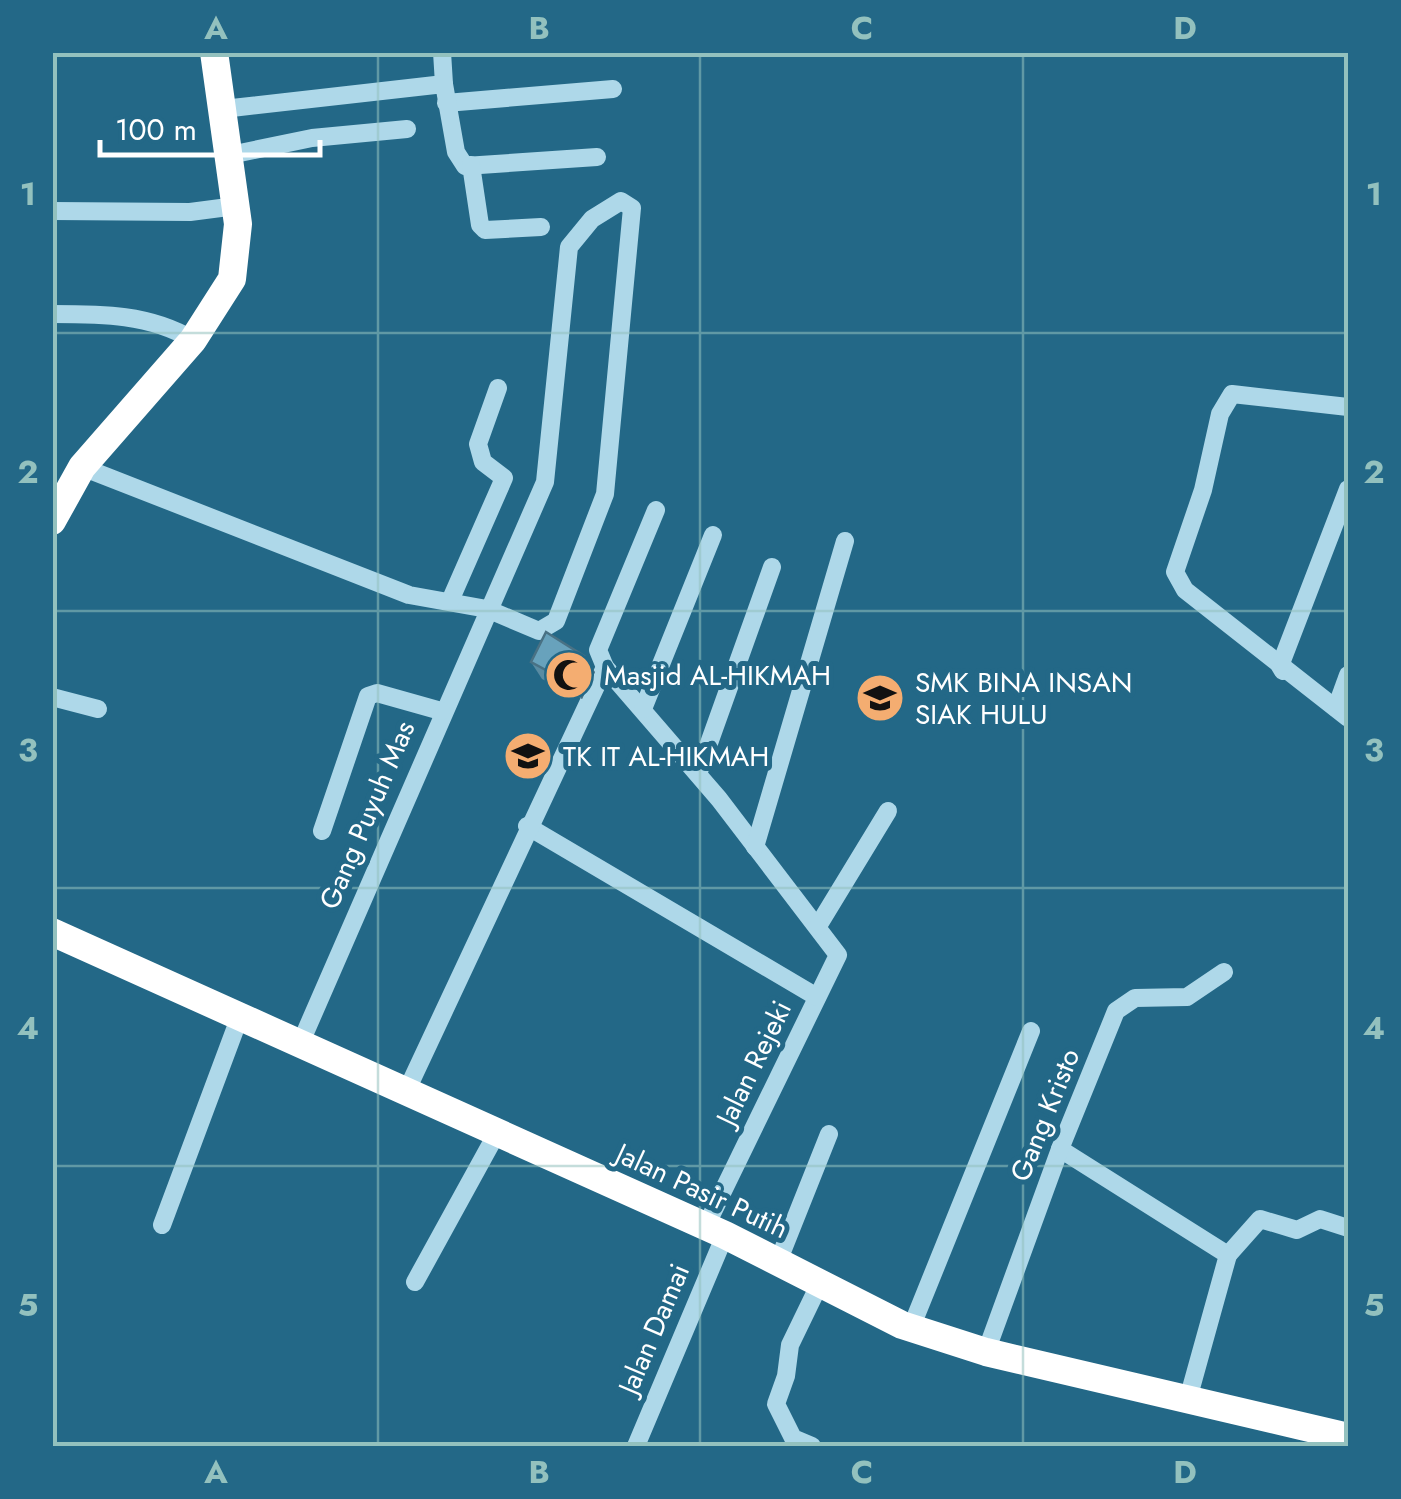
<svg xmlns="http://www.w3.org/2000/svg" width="1401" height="1499" font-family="Jost,sans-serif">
	<rect width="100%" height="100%" fill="#236887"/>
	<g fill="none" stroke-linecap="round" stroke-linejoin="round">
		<g stroke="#aed8e9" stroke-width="18">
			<polyline points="442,52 444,84"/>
			<polyline points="446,103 613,89"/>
			<polyline points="223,109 444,84 456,152 465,166 597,157"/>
			<polyline points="230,155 312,138 407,129"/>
			<polyline points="471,165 480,225 485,230 541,227"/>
			<polyline points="52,211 190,212 236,206"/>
			<path d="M 52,314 C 102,314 150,314 193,340"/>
			<polyline points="1348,407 1232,394 1220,414 1203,490 1175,572 1185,590 1348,718"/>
			<polyline points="82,467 409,595 487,609 539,631 556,621 605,494 632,208 621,201 592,219 569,247 545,482 301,1042"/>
			<polyline points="656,510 598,650 605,667 719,799 838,955 705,1228"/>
			<polyline points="450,601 504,478 483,462 478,444 498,388"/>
			<polyline points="1283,671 1280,666 1348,489"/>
			<polyline points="52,697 98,709"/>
			<polyline points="1336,708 1348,675"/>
			<polyline points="643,709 713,535"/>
			<polyline points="698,774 772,567"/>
			<polyline points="527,826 817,997"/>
			<polyline points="322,831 368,696 377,693 441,711"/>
			<polyline points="755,847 845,541"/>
			<polyline points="818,926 888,811"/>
			<polyline points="407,1090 605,667"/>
			<polyline points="1060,1149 1228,1255 1188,1399"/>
			<polyline points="162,1225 240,1016"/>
			<polyline points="1228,1255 1260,1219 1297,1230 1320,1219 1348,1228"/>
			<polyline points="778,1262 829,1134"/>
			<polyline points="415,1282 498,1131"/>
			<polyline points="911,1328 1031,1031"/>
			<polyline points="986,1352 1060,1149 1116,1011 1135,998 1187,997 1224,972"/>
			<polyline points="636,1446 725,1235"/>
			<polyline points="812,1446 793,1438 776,1404 786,1376 790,1345 820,1283"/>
		</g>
		<g stroke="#fff" stroke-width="28">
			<polyline points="52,521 82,467 193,340 232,279 238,224 214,52"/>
			<polyline points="52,932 725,1235 902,1325 986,1352 1348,1437"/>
		</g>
	</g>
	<polygon fill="#598ba2" points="531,662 595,672 582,699 542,679"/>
	<polygon fill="#497184" points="584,656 595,672 582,699 570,683"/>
	<polygon fill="#68a2bc" stroke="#497184" stroke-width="2.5" points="546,632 584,656 570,683 531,662"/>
	<path fill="none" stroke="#93c1be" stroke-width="2.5" stroke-opacity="0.55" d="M 378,52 L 378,1446M 700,52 L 700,1446M 1023,52 L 1023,1446M 52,333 L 1348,333M 52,611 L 1348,611M 52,888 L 1348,888M 52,1166 L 1348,1166"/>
	<defs>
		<g id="mosque-disc" transform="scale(2.5)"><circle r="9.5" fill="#f4ad71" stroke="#236887"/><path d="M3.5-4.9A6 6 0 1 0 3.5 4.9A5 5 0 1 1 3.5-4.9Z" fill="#111"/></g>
		<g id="school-disc" transform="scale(2.5)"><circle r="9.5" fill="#f4ad71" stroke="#236887"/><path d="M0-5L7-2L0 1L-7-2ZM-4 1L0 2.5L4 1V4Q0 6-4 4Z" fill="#111"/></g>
	</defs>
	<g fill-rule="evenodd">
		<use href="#mosque-disc" x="569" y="675"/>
		<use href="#school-disc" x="880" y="698"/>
		<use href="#school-disc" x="528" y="756"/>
	</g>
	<g text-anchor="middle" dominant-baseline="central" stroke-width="10" stroke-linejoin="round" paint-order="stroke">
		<g font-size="28" fill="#fff" stroke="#236887" text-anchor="start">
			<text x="604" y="675">Masjid AL-HIKMAH</text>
			<text x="915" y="682">SMK BINA INSAN<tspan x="915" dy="32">SIAK HULU</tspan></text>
			<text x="563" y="756">TK IT AL-HIKMAH</text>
		</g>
		<g font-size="28" fill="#fff" stroke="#236887">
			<text transform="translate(367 815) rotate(-67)">Gang Puyuh Mas</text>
			<text transform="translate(754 1063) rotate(-64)">Jalan Rejeki</text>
			<text transform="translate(1045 1115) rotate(-68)">Gang Kristo</text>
			<text transform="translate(702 1191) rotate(25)">Jalan Pasir Putih</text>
			<text transform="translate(654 1329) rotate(-67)">Jalan Damai</text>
		</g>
	</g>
	<rect width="1401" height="1499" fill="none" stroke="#236887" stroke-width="110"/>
	<path d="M100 140v15h220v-15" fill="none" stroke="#ffffff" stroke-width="5"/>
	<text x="115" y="140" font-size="30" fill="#ffffff" stroke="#236887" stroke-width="8" paint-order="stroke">100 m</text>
	<rect x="55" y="55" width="1291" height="1389" fill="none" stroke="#93c1be" stroke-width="4"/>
	<g font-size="32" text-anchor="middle" font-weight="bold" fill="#93c1be">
		<text x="216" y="39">A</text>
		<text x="539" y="39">B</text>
		<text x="862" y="39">C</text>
		<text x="1185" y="39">D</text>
		<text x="28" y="205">1</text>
		<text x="1374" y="205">1</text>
		<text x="28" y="483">2</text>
		<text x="1374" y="483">2</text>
		<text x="28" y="761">3</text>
		<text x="1374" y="761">3</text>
		<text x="28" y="1039">4</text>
		<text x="1374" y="1039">4</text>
		<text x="28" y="1316">5</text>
		<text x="1374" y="1316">5</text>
		<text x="216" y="1483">A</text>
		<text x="539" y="1483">B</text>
		<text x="862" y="1483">C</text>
		<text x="1185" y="1483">D</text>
	</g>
</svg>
